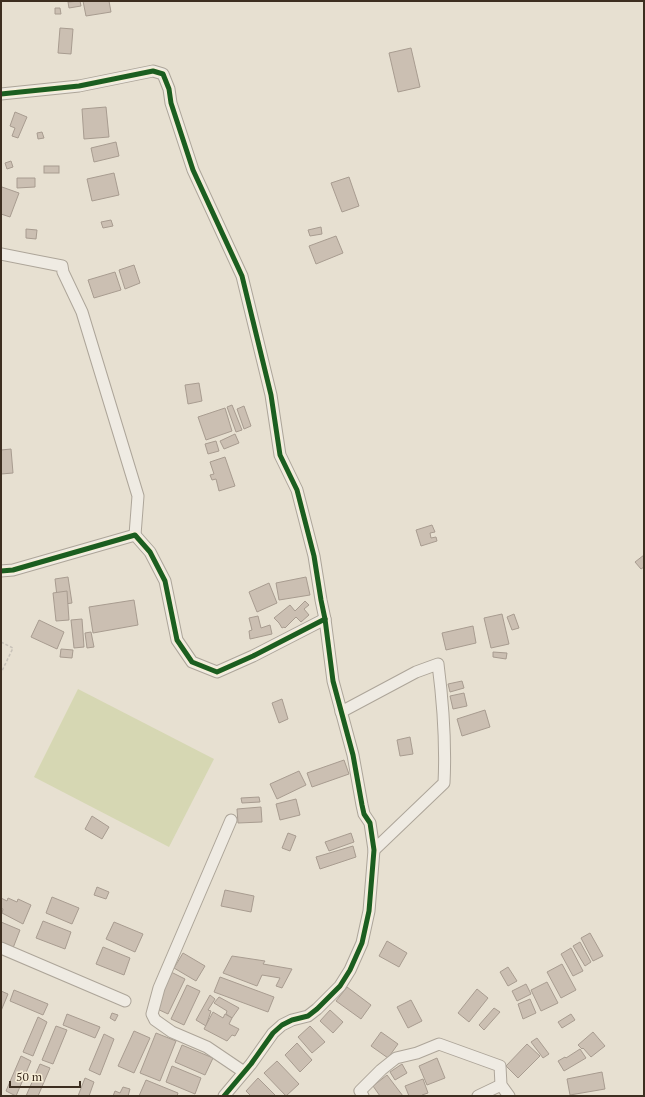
<svg xmlns="http://www.w3.org/2000/svg" width="645" height="1097" font-family="'PT Serif',serif">
	<rect width="100%" height="100%" fill="#e7e0d1"/>
	<polygon fill="#d6d7b3" points="78,689 214,759 169,847 34,777"/>
	<g fill="#cbbfb2" stroke="#a89c90">
		<polygon points="80,1 81,6 69,8 68,2"/>
		<polygon points="83,1 109,1 111,12 86,16"/>
		<polygon points="55,8 60,8 61,14 55,14"/>
		<polygon points="60,28 73,29 71,54 58,53"/>
		<polygon points="411,48 420,87 398,92 389,53"/>
		<polygon points="106,107 109,137 84,139 82,109"/>
		<polygon points="15,112 27,117 18,138 12,136 15,128 10,126"/>
		<polygon points="42,132 44,138 38,139 37,133"/>
		<polygon points="116,142 119,156 94,162 91,148"/>
		<polygon points="11,161 13,167 7,169 5,163"/>
		<rect x="44" y="166" width="15" height="7"/>
		<polygon points="114,173 119,195 92,201 87,179"/>
		<polygon points="349,177 359,206 342,212 331,183"/>
		<polygon points="17,178 35,178 35,187 17,188"/>
		<polygon points="2,187 19,193 10,217 1,214 1,190"/>
		<polygon points="111,220 113,226 103,228 101,222"/>
		<polygon points="321,227 322,234 310,236 308,230"/>
		<polygon points="26,229 37,230 36,239 26,238"/>
		<polygon points="336,236 343,253 316,264 309,246"/>
		<polygon points="134,265 140,283 125,289 119,270"/>
		<polygon points="115,272 121,290 94,298 88,280"/>
		<polygon points="199,383 202,401 188,404 185,385"/>
		<polygon points="232,405 242,430 236,432 227,407"/>
		<polygon points="244,406 251,426 244,429 237,409"/>
		<polygon points="225,408 232,431 206,440 198,417"/>
		<polygon points="235,434 239,443 224,449 220,441"/>
		<polygon points="216,441 219,451 208,454 205,444"/>
		<polygon points="11,449 13,473 1,474 1,450"/>
		<polygon points="225,457 235,486 219,491 216,479 212,480 210,475 214,474 210,462"/>
		<polygon points="432,525 435,532 430,533 431,538 436,537 437,541 421,546 416,530"/>
		<polygon points="644,555 644,567 641,569 635,562"/>
		<polygon points="68,577 72,603 58,605 55,579"/>
		<polygon points="306,577 310,595 279,600 276,583"/>
		<polygon points="269,583 277,603 257,612 249,592"/>
		<polygon points="67,591 69,620 56,621 53,593"/>
		<polygon points="134,600 138,625 93,633 89,607"/>
		<polygon points="305,601 309,605 304,609 309,615 301,622 296,617 285,628 284,627 282,628 279,623 274,618 290,605 295,611"/>
		<polygon points="502,614 509,644 491,648 484,618"/>
		<polygon points="514,614 519,628 512,630 507,617"/>
		<polygon points="258,616 261,628 270,625 272,634 250,639 249,631 252,630 249,618"/>
		<polygon points="82,619 84,647 74,648 71,620"/>
		<polygon points="39,620 64,632 57,649 31,637"/>
		<polygon points="473,626 476,643 446,650 442,633"/>
		<polygon points="91,632 94,647 87,648 85,633"/>
		<polygon points="61,649 73,650 72,658 60,657"/>
		<polygon points="493,652 507,653 506,659 493,657"/>
		<polygon points="462,681 464,688 450,692 448,684"/>
		<polygon points="464,693 467,706 453,709 450,696"/>
		<polygon points="282,699 288,719 279,723 272,703"/>
		<polygon points="485,710 490,727 462,736 457,719"/>
		<polygon points="410,737 413,754 400,756 397,740"/>
		<polygon points="344,760 349,774 312,787 307,773"/>
		<polygon points="299,771 306,785 277,799 270,784"/>
		<polygon points="259,797 260,802 242,803 241,798"/>
		<polygon points="296,799 300,815 280,820 276,804"/>
		<polygon points="261,807 262,822 238,823 237,809"/>
		<polygon points="92,816 109,827 102,839 85,829"/>
		<polygon points="288,833 296,836 290,851 282,848"/>
		<polygon points="351,833 354,842 329,851 325,842"/>
		<polygon points="353,846 356,857 320,869 316,857"/>
		<polygon points="97,887 109,892 106,899 94,895"/>
		<polygon points="225,890 254,896 251,912 221,906"/>
		<polygon points="52,897 79,908 72,924 46,913"/>
		<polygon points="1,898 7,901 8,898 17,902 18,899 31,905 23,924 2,913 3,909 1,908"/>
		<polygon points="43,921 71,932 65,949 36,938"/>
		<polygon points="1,922 20,930 13,948 1,943"/>
		<polygon points="114,922 143,934 135,952 106,939"/>
		<polygon points="590,933 603,956 593,961 581,938"/>
		<polygon points="387,941 407,953 399,967 379,956"/>
		<polygon points="580,942 591,962 585,966 573,946"/>
		<polygon points="103,947 130,958 124,975 96,964"/>
		<polygon points="571,948 583,971 573,976 561,954"/>
		<polygon points="183,953 205,966 196,981 174,968"/>
		<polygon points="232,956 265,961 263,964 292,969 282,988 276,986 280,978 262,975 257,986 223,973"/>
		<polygon points="562,964 576,990 561,998 547,972"/>
		<polygon points="508,967 517,981 508,986 500,972"/>
		<polygon points="171,972 185,979 168,1014 153,1007"/>
		<polygon points="220,977 274,997 268,1012 214,992"/>
		<polygon points="547,982 558,1003 541,1011 531,990"/>
		<polygon points="526,984 531,994 517,1001 512,991"/>
		<polygon points="187,985 200,991 184,1025 171,1019"/>
		<polygon points="347,987 371,1005 361,1019 336,1001"/>
		<polygon points="477,989 488,998 469,1022 458,1013"/>
		<polygon points="14,990 48,1004 43,1015 10,1001"/>
		<polygon points="1,991 8,994 1,1011"/>
		<polygon points="210,995 215,999 208,1010 211,1011 206,1026 196,1020"/>
		<polygon points="219,997 239,1008 232,1018 226,1014 227,1011 214,1003"/>
		<polygon points="530,999 536,1013 523,1019 518,1004"/>
		<polygon points="411,1000 422,1021 408,1028 397,1007"/>
		<polygon points="494,1008 500,1012 484,1030 479,1025"/>
		<polygon points="330,1010 343,1022 333,1033 320,1021"/>
		<polygon points="213,1012 223,1018 225,1014 232,1018 229,1024 239,1029 235,1036 232,1035 227,1041 204,1029"/>
		<polygon points="112,1013 118,1015 115,1021 110,1018"/>
		<polygon points="67,1014 100,1027 95,1038 63,1025"/>
		<polygon points="571,1014 575,1020 562,1028 558,1022"/>
		<polygon points="38,1017 47,1022 33,1056 23,1052"/>
		<polygon points="56,1026 67,1030 53,1064 42,1060"/>
		<polygon points="310,1026 325,1042 312,1053 298,1037"/>
		<polygon points="134,1031 150,1038 134,1073 118,1066"/>
		<polygon points="381,1032 398,1044 388,1058 371,1046"/>
		<polygon points="593,1032 605,1046 591,1057 583,1048 582,1049 578,1045"/>
		<polygon points="156,1033 176,1041 160,1081 140,1073"/>
		<polygon points="104,1034 114,1039 100,1075 89,1070"/>
		<polygon points="537,1038 549,1054 543,1058 531,1042"/>
		<polygon points="297,1043 312,1060 300,1072 285,1055"/>
		<polygon points="527,1044 540,1056 518,1078 506,1066"/>
		<polygon points="182,1045 213,1058 205,1075 175,1062"/>
		<polygon points="580,1049 586,1058 564,1071 558,1061 565,1057 566,1058"/>
		<polygon points="21,1056 31,1061 16,1096 6,1091"/>
		<polygon points="437,1058 445,1078 427,1085 419,1066"/>
		<polygon points="277,1061 299,1084 286,1096 264,1073"/>
		<polygon points="40,1064 50,1068 38,1096 26,1096"/>
		<polygon points="402,1064 407,1073 395,1080 390,1072"/>
		<polygon points="172,1066 201,1078 195,1094 166,1082"/>
		<polygon points="602,1072 605,1089 570,1095 567,1079"/>
		<polygon points="387,1075 403,1096 380,1096 373,1086"/>
		<polygon points="85,1078 94,1082 89,1096 78,1096"/>
		<polygon points="258,1078 276,1096 251,1096 246,1091"/>
		<polygon points="423,1079 428,1093 422,1095 423,1096 409,1096 405,1086"/>
		<polygon points="146,1080 178,1093 177,1096 139,1096"/>
		<polygon points="123,1087 130,1089 128,1096 113,1096 115,1091 120,1093"/>
	</g>
	<g fill="none" stroke-linecap="round" stroke-linejoin="round">
		<g stroke="#ada599" stroke-width="13">
			<g id="minor">
				<polyline points="1,94 79,86 153,71 163,74 169,89 171,103 193,170 242,276 271,395 280,455 297,490 314,556 321,600 325,619 333,681 353,755 362,805 364,814 370,823 374,850 369,911 362,943 350,970 340,986 317,1009 308,1016 292,1020 282,1025 273,1033 251,1064 224,1096"/>
				<polyline points="1,254 62,266 63,272 82,312 138,496 135,535"/>
				<polyline points="1,571 13,570 135,535 150,552 165,581 177,640 192,662 217,672 253,656 325,619"/>
				<path d="M 341,712 L 416,672 L 438,664 C 443,703 446,743 444,783 L 374,850"/>
				<polyline points="231,820 159,988 152,1014 155,1020 172,1032 207,1047 244,1072"/>
				<polyline points="1,948 125,1001"/>
				<polyline points="363,1096 360,1091 381,1070 396,1058 417,1053 439,1044 500,1066 501,1085 509,1096"/>
				<polyline points="478,1096 501,1085"/>
			</g>
		</g>
		<polyline stroke="#c8c2b9" stroke-width="1.5" stroke-dasharray="3 2" stroke-linecap="butt" points="1,642 13,648 1,673"/>
		<use href="#minor" stroke="#efebe3" stroke-width="11"/>
		<g stroke="#f7eed8" stroke-width="8">
			<g id="cycleway">
				<polyline points="1,94 79,86 153,71 163,74 169,89 171,103 193,170 242,276 271,395 280,455 297,490 314,556 321,600 325,619 333,681 353,755 362,805 364,814 370,823 374,850 369,911 362,943 350,970 340,986 317,1009 308,1016 292,1020 282,1025 273,1033 251,1064 224,1096"/>
				<polyline points="1,571 13,570 135,535 150,552 165,581 177,640 192,662 217,672 253,656 325,619"/>
			</g>
		</g>
		<use href="#cycleway" stroke="#1b5e20" stroke-width="5"/>
	</g>
	<rect width="645" height="1097" fill="none" stroke="#3d2e20" stroke-width="4"/>
	<path d="M10 1081v6h70v-6" fill="none" stroke="#3d2e20" stroke-width="2"/>
	<text x="16" y="1081" font-size="12" fill="#3d2e20" stroke="#f7eed8" stroke-width="3" paint-order="stroke">50 m</text>
</svg>
